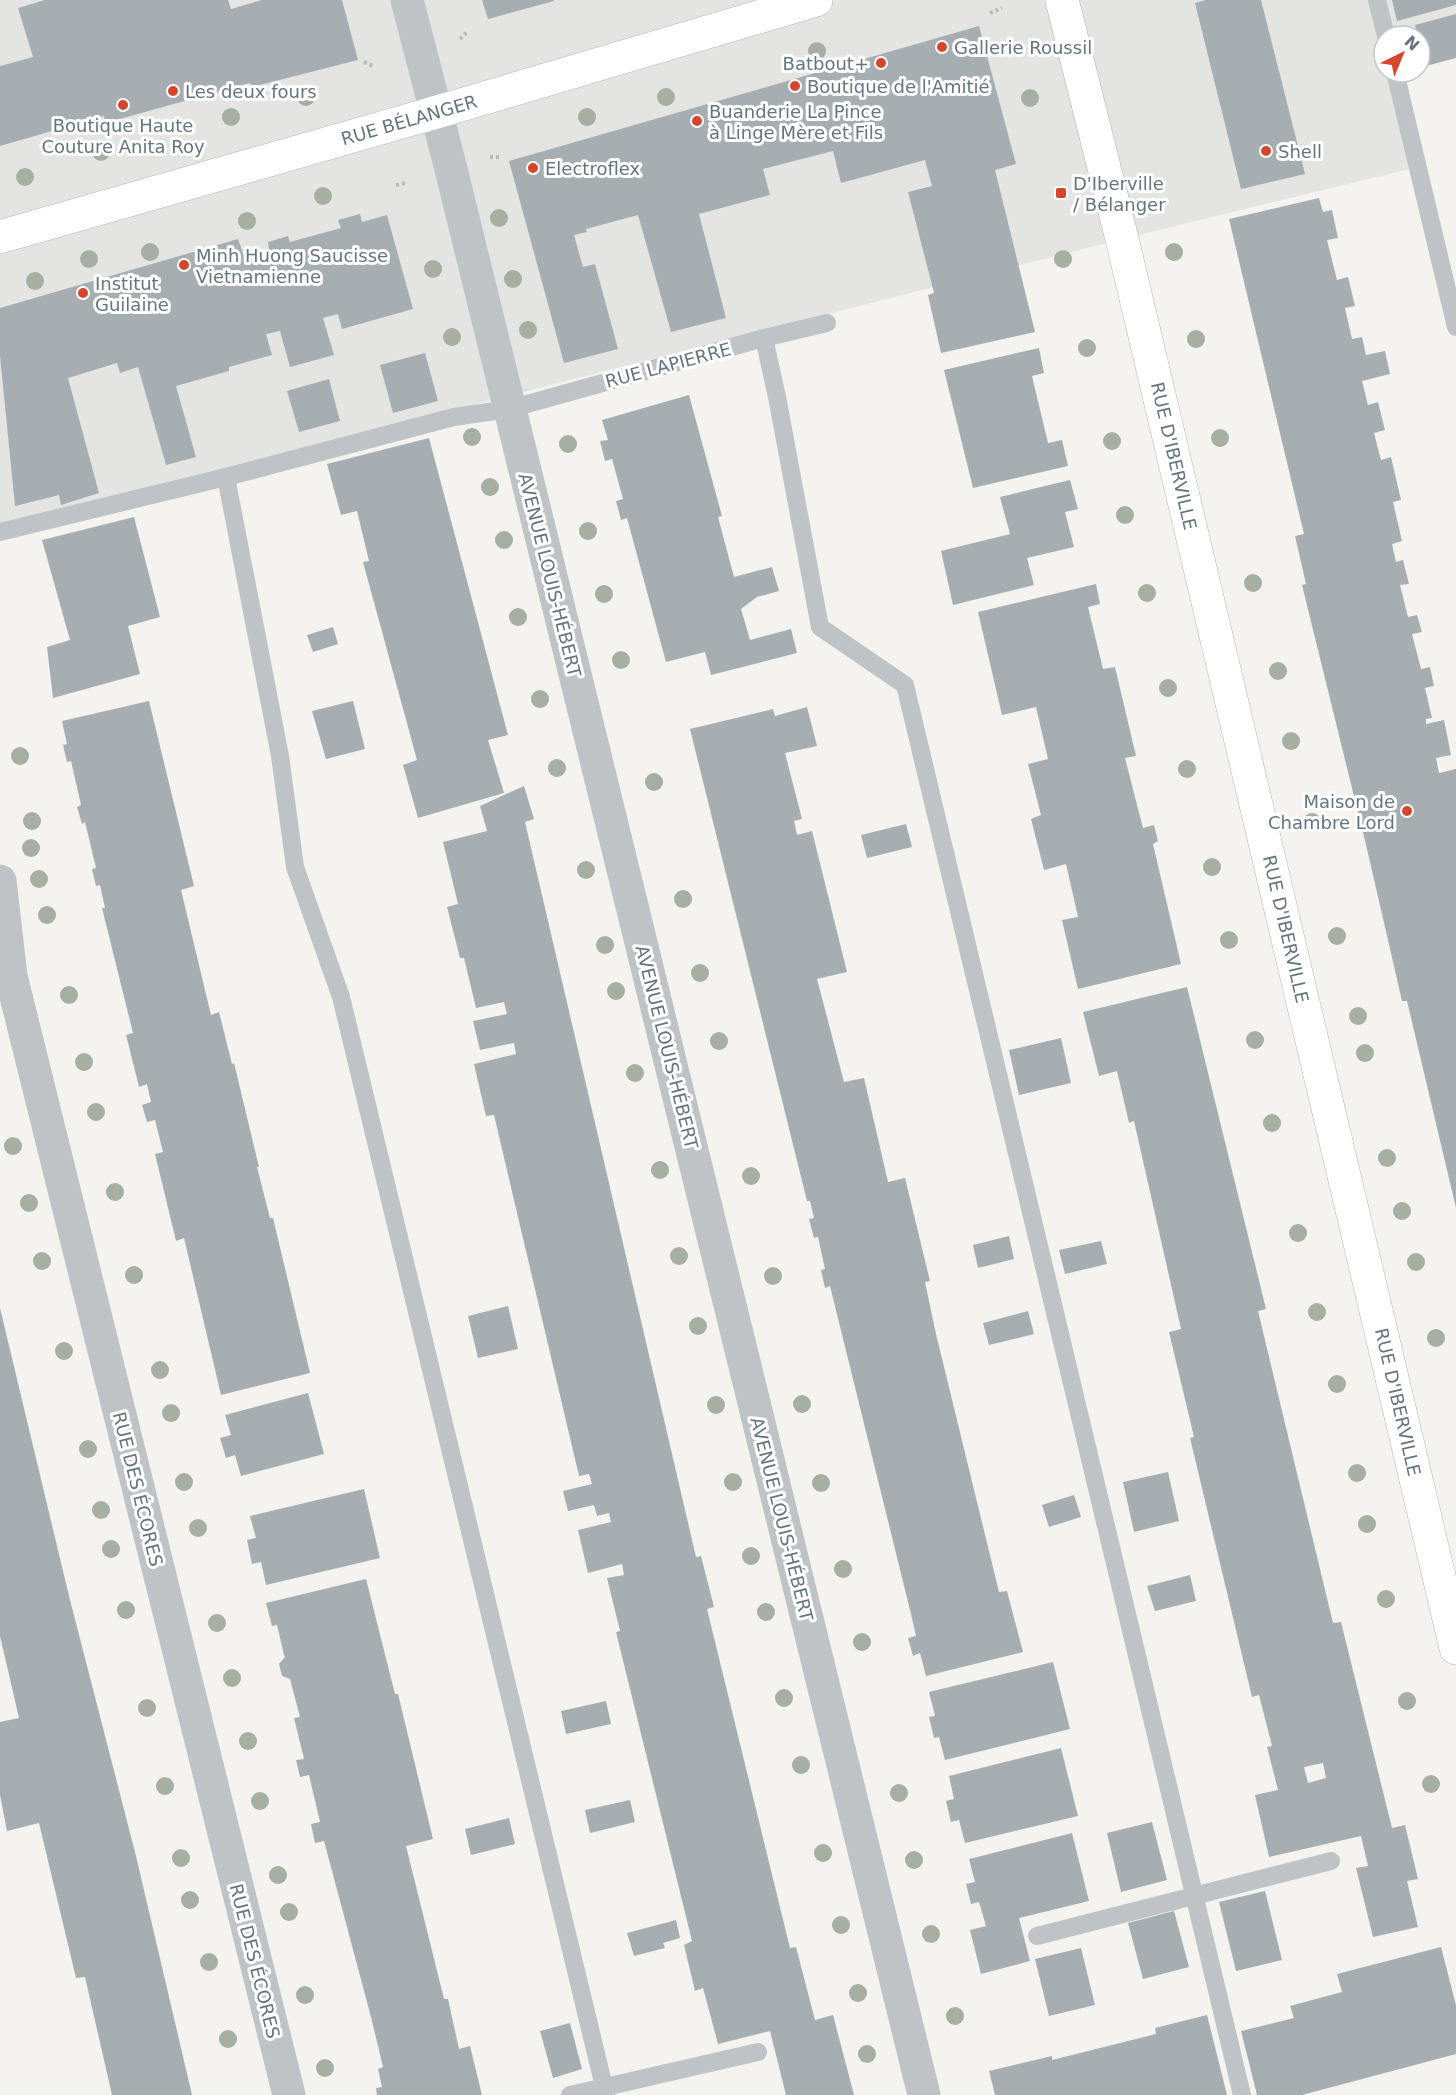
<svg xmlns="http://www.w3.org/2000/svg" width="1456" height="2095" font-family="'DejaVu Sans',sans-serif">
	<rect width="100%" height="100%" fill="#f4f3f0"/>
	<polygon fill="#e4e5e3" points="0,0 1456,0 1456,27 1420,38 1420,36 1384,36 1384,72 1395,72 1418,167 1122,239 0,526"/>
	<g fill="#a6aeb2" fill-rule="evenodd">
		<polygon points="45,0 228,0 231,9 262,0 342,0 358,60 252,87 250,83 105,123 104,116 0,146 0,66 33,57 18,8"/>
		<polygon points="482,0 554,0 554,1 488,19"/>
		<polygon points="1206,0 1261,0 1305,174 1241,189 1195,3"/>
		<polygon points="1392,0 1456,0 1456,5 1397,21"/>
		<polygon points="1456,14 1456,58 1426,66 1420,36 1418,36 1415,25"/>
		<polygon points="979,26 1016,164 995,170 1035,332 941,353 928,295 934,293 908,192 932,186 925,160 841,183 833,151 763,169 770,195 699,214 726,318 671,332 638,215 586,229 587,232 574,235 583,267 595,264 618,349 564,363 509,161"/>
		<polygon points="1319,198 1323,212 1332,210 1338,238 1327,240 1337,280 1348,277 1355,306 1345,308 1352,339 1362,337 1366,355 1385,351 1390,374 1362,381 1368,405 1378,402 1385,430 1374,433 1381,460 1391,457 1401,500 1393,502 1402,541 1392,544 1396,562 1403,560 1409,584 1400,585 1408,617 1417,615 1422,632 1412,634 1421,669 1430,667 1434,686 1425,688 1432,718 1426,719 1426,724 1444,720 1451,755 1436,758 1439,773 1456,769 1456,1208 1407,1001 1402,1001 1367,849 1302,585 1306,584 1295,536 1304,534 1229,219"/>
		<polygon points="360,214 362,222 387,215 413,309 342,329 338,314 323,318 334,355 290,367 280,331 266,334 272,355 229,367 229,371 176,386 196,457 166,465 138,367 120,373 117,363 68,378 99,493 61,505 59,495 15,506 0,356 0,308 238,239 244,256 269,249 268,242 288,236 290,242 341,228 338,220"/>
		<polygon points="1039,348 1044,373 1032,376 1048,443 1062,440 1068,466 973,488 944,370"/>
		<polygon points="425,353 438,401 393,413 380,365"/>
		<polygon points="329,379 340,421 299,432 287,391"/>
		<polygon points="689,395 722,516 718,517 734,577 772,567 779,591 757,597 741,609 750,640 791,629 797,653 711,675 705,652 666,662 627,518 621,520 616,501 623,499 612,459 605,461 600,441 608,440 602,420"/>
		<polygon points="429,438 508,735 488,740 504,793 418,818 403,765 417,760 363,562 369,561 357,511 341,515 327,464"/>
		<polygon points="1070,480 1078,509 1065,512 1074,547 1027,558 1034,585 953,605 941,551 1010,534 1000,497"/>
		<polygon points="134,517 160,617 128,626 140,674 53,698 47,647 70,640 42,540"/>
		<polygon points="1096,584 1100,604 1088,607 1103,669 1115,667 1136,756 1125,758 1143,828 1154,825 1158,841 1153,844 1181,964 1078,989 1062,920 1078,917 1066,864 1044,870 1031,819 1041,815 1028,764 1048,759 1036,707 1002,715 978,612"/>
		<polygon points="333,627 338,644 313,652 307,635"/>
		<polygon points="149,701 194,886 181,890 211,1015 219,1012 232,1064 234,1063 259,1167 257,1167 270,1218 273,1218 310,1373 221,1395 184,1238 176,1241 155,1154 163,1152 155,1120 147,1122 142,1105 151,1102 147,1084 139,1087 126,1035 133,1033 102,908 105,908 100,885 96,886 92,869 96,868 85,822 82,824 77,807 81,805 71,761 67,762 63,745 67,744 62,721"/>
		<polygon points="353,701 365,749 326,759 312,711"/>
		<polygon points="807,707 817,746 785,753 802,819 794,821 797,835 812,831 847,972 817,979 844,1082 864,1078 888,1182 905,1178 930,1281 925,1282 936,1334 999,1592 1007,1591 1023,1652 926,1676 920,1653 913,1656 908,1638 916,1636 911,1614 830,1286 825,1288 821,1270 825,1269 818,1237 814,1238 809,1219 814,1218 810,1201 807,1201 690,729 773,709 775,716"/>
		<polygon points="524,786 534,819 525,822 696,1557 701,1556 714,1607 707,1609 790,1948 796,1947 815,2020 833,2015 854,2095 786,2095 770,2031 718,2044 703,1988 695,1991 684,1945 692,1941 616,1632 620,1631 607,1578 624,1575 622,1564 588,1573 578,1530 611,1522 609,1513 597,1516 594,1505 568,1511 563,1491 592,1484 589,1474 579,1476 494,1115 486,1116 474,1064 516,1054 514,1043 480,1050 473,1021 507,1014 504,1002 476,1008 464,958 460,958 447,907 458,904 443,842 487,831 480,806"/>
		<polygon points="906,824 912,847 867,858 861,835"/>
		<path d="M 1187,987 L 1266,1309 L 1258,1311 L 1333,1623 L 1341,1622 L 1392,1828 L 1405,1825 L 1418,1879 L 1407,1881 L 1418,1927 L 1373,1937 L 1356,1868 L 1368,1866 L 1361,1836 L 1269,1857 L 1255,1795 L 1278,1790 L 1267,1747 L 1272,1746 L 1259,1695 L 1252,1697 L 1190,1438 L 1194,1437 L 1169,1332 L 1181,1329 L 1134,1121 L 1129,1123 L 1117,1071 L 1099,1076 L 1083,1012 ZM 1323,1763 L 1326,1778 L 1308,1783 L 1304,1767 Z"/>
		<polygon points="1061,1038 1071,1083 1019,1095 1009,1050"/>
		<polygon points="1009,1236 1014,1259 978,1268 973,1245"/>
		<polygon points="1101,1241 1107,1264 1065,1274 1059,1250"/>
		<polygon points="508,1306 518,1349 478,1358 468,1316"/>
		<polygon points="0,1308 69,1596 136,1856 192,2095 112,2095 85,1977 76,1978 39,1823 7,1831 0,1795 0,1722 19,1718 0,1636"/>
		<polygon points="1028,1311 1034,1334 989,1345 983,1323"/>
		<polygon points="308,1393 324,1454 241,1476 235,1455 226,1458 220,1438 231,1435 225,1415"/>
		<polygon points="1168,1472 1179,1521 1134,1532 1123,1482"/>
		<polygon points="364,1489 380,1558 266,1585 261,1562 252,1564 247,1540 256,1538 250,1516"/>
		<polygon points="1074,1495 1081,1517 1049,1527 1042,1505"/>
		<polygon points="1190,1575 1196,1601 1155,1611 1147,1586"/>
		<polygon points="366,1579 395,1694 398,1694 433,1839 406,1846 444,1999 448,1999 459,2049 470,2046 482,2095 377,2095 376,2088 382,2087 378,2069 383,2067 371,2017 324,1841 315,1843 311,1824 320,1822 309,1775 300,1777 296,1760 304,1759 294,1718 300,1717 290,1679 282,1676 279,1664 285,1657 284,1655 277,1625 272,1626 266,1603"/>
		<polygon points="1053,1662 1070,1729 945,1760 939,1737 934,1738 929,1717 935,1716 929,1692"/>
		<polygon points="606,1701 611,1724 566,1734 561,1711"/>
		<polygon points="1061,1748 1078,1816 965,1843 959,1820 951,1822 946,1801 954,1799 949,1776"/>
		<polygon points="630,1800 635,1822 590,1833 585,1810"/>
		<polygon points="509,1818 515,1844 471,1855 465,1829"/>
		<polygon points="1152,1822 1167,1880 1121,1892 1107,1833"/>
		<polygon points="1072,1833 1089,1901 1019,1918 1030,1961 981,1974 970,1930 986,1926 979,1902 971,1904 966,1884 975,1882 969,1859"/>
		<polygon points="1265,1891 1282,1960 1236,1971 1219,1902"/>
		<polygon points="1174,1911 1189,1967 1143,1979 1128,1923"/>
		<polygon points="676,1920 680,1938 663,1943 665,1948 634,1956 627,1933"/>
		<polygon points="1441,1947 1456,2005 1456,2054 1302,2095 1257,2095 1241,2031 1294,2018 1290,2006 1342,1992 1337,1974"/>
		<polygon points="1081,1948 1095,2005 1049,2016 1035,1959"/>
		<polygon points="1207,2015 1227,2095 995,2095 989,2071 1052,2056 1052,2060 1156,2034 1155,2028"/>
		<polygon points="570,2023 582,2069 553,2078 540,2031"/>
	</g>
	<g fill="none" stroke-linecap="round" stroke-linejoin="round">
		<g stroke="#afb5b8" stroke-width="34">
			<g id="secondary">
				<polyline points="1062,0 1122,239 1456,1648"/>
				<polyline points="0,237 437,112 816,0"/>
			</g>
		</g>
		<g stroke="#b7babc" stroke-width="4" stroke-dasharray="3 3" stroke-linecap="butt">
			<polyline points="990,13 1002,8"/>
			<polyline points="460,39 468,31"/>
			<polyline points="364,62 373,66"/>
			<polyline points="490,157 501,157"/>
			<polyline points="396,185 406,183"/>
		</g>
		<g stroke="#bfc3c6" stroke-width="18">
			<polyline points="1377,0 1386,36"/>
			<polyline points="1395,72 1456,327"/>
			<polyline points="764,338 777,397 820,627 905,685 1242,2095"/>
			<polyline points="0,532 226,477"/>
			<polyline points="1037,1936 1331,1861"/>
			<polyline points="570,2095 758,2052"/>
			<polyline points="606,2095 341,997 295,867 280,756 226,477 454,417 509,409 764,338 827,323"/>
		</g>
		<g stroke="#bfc3c6" stroke-width="33">
			<polyline points="407,0 451,169 924,2095"/>
			<polyline points="0,881 11,976 289,2095"/>
		</g>
		<use href="#secondary" stroke="#fff" stroke-width="33"/>
	</g>
	<g fill="#a7aea2">
		<circle cx="817" cy="51" r="9"/>
		<circle cx="306" cy="97" r="9"/>
		<circle cx="666" cy="97" r="9"/>
		<circle cx="1030" cy="98" r="9"/>
		<circle cx="231" cy="117" r="9"/>
		<circle cx="587" cy="117" r="9"/>
		<circle cx="101" cy="152" r="9"/>
		<circle cx="25" cy="177" r="9"/>
		<circle cx="323" cy="196" r="9"/>
		<circle cx="499" cy="218" r="9"/>
		<circle cx="247" cy="221" r="9"/>
		<circle cx="150" cy="252" r="9"/>
		<circle cx="1174" cy="252" r="9"/>
		<circle cx="89" cy="259" r="9"/>
		<circle cx="1063" cy="259" r="9"/>
		<circle cx="433" cy="269" r="9"/>
		<circle cx="513" cy="279" r="9"/>
		<circle cx="35" cy="281" r="9"/>
		<circle cx="528" cy="330" r="9"/>
		<circle cx="452" cy="337" r="9"/>
		<circle cx="1196" cy="339" r="9"/>
		<circle cx="1087" cy="348" r="9"/>
		<circle cx="472" cy="437" r="9"/>
		<circle cx="1220" cy="438" r="9"/>
		<circle cx="1112" cy="441" r="9"/>
		<circle cx="568" cy="444" r="9"/>
		<circle cx="490" cy="487" r="9"/>
		<circle cx="1125" cy="515" r="9"/>
		<circle cx="588" cy="531" r="9"/>
		<circle cx="504" cy="540" r="9"/>
		<circle cx="1253" cy="583" r="9"/>
		<circle cx="1147" cy="593" r="9"/>
		<circle cx="604" cy="594" r="9"/>
		<circle cx="518" cy="617" r="9"/>
		<circle cx="621" cy="660" r="9"/>
		<circle cx="1278" cy="671" r="9"/>
		<circle cx="1168" cy="688" r="9"/>
		<circle cx="540" cy="699" r="9"/>
		<circle cx="1291" cy="741" r="9"/>
		<circle cx="20" cy="756" r="9"/>
		<circle cx="557" cy="768" r="9"/>
		<circle cx="1187" cy="769" r="9"/>
		<circle cx="654" cy="782" r="9"/>
		<circle cx="32" cy="821" r="9"/>
		<circle cx="1312" cy="822" r="9"/>
		<circle cx="31" cy="848" r="9"/>
		<circle cx="1212" cy="867" r="9"/>
		<circle cx="586" cy="870" r="9"/>
		<circle cx="39" cy="879" r="9"/>
		<circle cx="683" cy="899" r="9"/>
		<circle cx="47" cy="915" r="9"/>
		<circle cx="1337" cy="936" r="9"/>
		<circle cx="1229" cy="940" r="9"/>
		<circle cx="605" cy="945" r="9"/>
		<circle cx="700" cy="973" r="9"/>
		<circle cx="616" cy="991" r="9"/>
		<circle cx="69" cy="995" r="9"/>
		<circle cx="1358" cy="1016" r="9"/>
		<circle cx="1255" cy="1040" r="9"/>
		<circle cx="719" cy="1041" r="9"/>
		<circle cx="1365" cy="1053" r="9"/>
		<circle cx="84" cy="1062" r="9"/>
		<circle cx="635" cy="1073" r="9"/>
		<circle cx="96" cy="1112" r="9"/>
		<circle cx="1272" cy="1123" r="9"/>
		<circle cx="13" cy="1146" r="9"/>
		<circle cx="1387" cy="1158" r="9"/>
		<circle cx="660" cy="1170" r="9"/>
		<circle cx="751" cy="1176" r="9"/>
		<circle cx="115" cy="1192" r="9"/>
		<circle cx="29" cy="1203" r="9"/>
		<circle cx="1402" cy="1211" r="9"/>
		<circle cx="1298" cy="1233" r="9"/>
		<circle cx="679" cy="1256" r="9"/>
		<circle cx="42" cy="1261" r="9"/>
		<circle cx="1416" cy="1262" r="9"/>
		<circle cx="134" cy="1275" r="9"/>
		<circle cx="773" cy="1276" r="9"/>
		<circle cx="1317" cy="1312" r="9"/>
		<circle cx="698" cy="1326" r="9"/>
		<circle cx="1436" cy="1338" r="9"/>
		<circle cx="64" cy="1351" r="9"/>
		<circle cx="160" cy="1370" r="9"/>
		<circle cx="1337" cy="1384" r="9"/>
		<circle cx="802" cy="1404" r="9"/>
		<circle cx="716" cy="1405" r="9"/>
		<circle cx="171" cy="1413" r="9"/>
		<circle cx="88" cy="1449" r="9"/>
		<circle cx="1357" cy="1473" r="9"/>
		<circle cx="184" cy="1482" r="9"/>
		<circle cx="733" cy="1482" r="9"/>
		<circle cx="821" cy="1483" r="9"/>
		<circle cx="101" cy="1510" r="9"/>
		<circle cx="1367" cy="1524" r="9"/>
		<circle cx="198" cy="1528" r="9"/>
		<circle cx="111" cy="1549" r="9"/>
		<circle cx="751" cy="1556" r="9"/>
		<circle cx="843" cy="1569" r="9"/>
		<circle cx="1386" cy="1599" r="9"/>
		<circle cx="126" cy="1610" r="9"/>
		<circle cx="766" cy="1612" r="9"/>
		<circle cx="217" cy="1623" r="9"/>
		<circle cx="862" cy="1642" r="9"/>
		<circle cx="232" cy="1678" r="9"/>
		<circle cx="784" cy="1698" r="9"/>
		<circle cx="1407" cy="1701" r="9"/>
		<circle cx="147" cy="1708" r="9"/>
		<circle cx="248" cy="1741" r="9"/>
		<circle cx="801" cy="1765" r="9"/>
		<circle cx="1431" cy="1784" r="9"/>
		<circle cx="165" cy="1786" r="9"/>
		<circle cx="899" cy="1793" r="9"/>
		<circle cx="260" cy="1801" r="9"/>
		<circle cx="823" cy="1853" r="9"/>
		<circle cx="181" cy="1858" r="9"/>
		<circle cx="914" cy="1860" r="9"/>
		<circle cx="278" cy="1875" r="9"/>
		<circle cx="190" cy="1900" r="9"/>
		<circle cx="289" cy="1912" r="9"/>
		<circle cx="841" cy="1925" r="9"/>
		<circle cx="931" cy="1934" r="9"/>
		<circle cx="209" cy="1962" r="9"/>
		<circle cx="858" cy="1993" r="9"/>
		<circle cx="305" cy="1995" r="9"/>
		<circle cx="955" cy="2016" r="9"/>
		<circle cx="228" cy="2039" r="9"/>
		<circle cx="867" cy="2054" r="9"/>
		<circle cx="325" cy="2068" r="9"/>
	</g>
	<g fill="#d6462d" stroke="#fff" stroke-width="2">
		<circle cx="942" cy="47" r="6"/>
		<circle cx="881" cy="63" r="6"/>
		<circle cx="795" cy="86" r="6"/>
		<circle cx="173" cy="91" r="6"/>
		<circle cx="123" cy="105" r="6"/>
		<circle cx="697" cy="121" r="6"/>
		<circle cx="1266" cy="151" r="6"/>
		<circle cx="533" cy="168" r="6"/>
		<rect x="1055" y="187" width="12" height="12" rx="3"/>
		<circle cx="184" cy="265" r="6"/>
		<circle cx="83" cy="293" r="6"/>
		<circle cx="1407" cy="811" r="6"/>
	</g>
	<g text-anchor="middle" dominant-baseline="central" stroke-width="6" stroke-linejoin="round" paint-order="stroke">
		<g font-size="18" fill="#64757f" stroke="#fff" text-anchor="start">
			<text x="954" y="47">Gallerie Roussil</text>
			<text x="869" y="63" text-anchor="end">Batbout+</text>
			<text x="807" y="86">Boutique de l'Amitié</text>
			<text x="185" y="91">Les deux fours</text>
			<text x="709" y="111">Buanderie La Pince<tspan x="709" dy="21">à Linge Mère et Fils</tspan></text>
			<text x="123" y="125" text-anchor="middle">Boutique Haute<tspan x="123" dy="21">Couture Anita Roy</tspan></text>
			<text x="1278" y="151">Shell</text>
			<text x="545" y="168">Electroflex</text>
			<text x="1073" y="183">D'Iberville<tspan x="1073" dy="21">/ Bélanger</tspan></text>
			<text x="196" y="255">Minh Huong Saucisse<tspan x="196" dy="21">Vietnamienne</tspan></text>
			<text x="95" y="283">Institut<tspan x="95" dy="21">Guilaine</tspan></text>
			<text x="1395" y="801" text-anchor="end">Maison de<tspan x="1395" dy="21">Chambre Lord</tspan></text>
		</g>
		<g font-size="18" fill="#64757f" stroke="#fff">
			<text transform="translate(409 120) rotate(-16)">RUE BÉLANGER</text>
			<text transform="translate(668 365) rotate(-15)">RUE LAPIERRE</text>
			<text transform="translate(1174 456) rotate(77)">RUE D'IBERVILLE</text>
			<text transform="translate(550 575) rotate(76)">AVENUE LOUIS-HÉBERT</text>
			<text transform="translate(1286 929) rotate(77)">RUE D'IBERVILLE</text>
			<text transform="translate(667 1047) rotate(76)">AVENUE LOUIS-HÉBERT</text>
			<text transform="translate(1398 1402) rotate(77)">RUE D'IBERVILLE</text>
			<text transform="translate(138 1489) rotate(76)">RUE DES ÉCORES</text>
			<text transform="translate(782 1519) rotate(76)">AVENUE LOUIS-HÉBERT</text>
			<text transform="translate(255 1961) rotate(76)">RUE DES ÉCORES</text>
		</g>
	</g>
	<g transform="translate(1402 54) rotate(43)"><circle r="28" fill="#ffffff" stroke="#c1c8cc" stroke-width="1.5"/>
	<path d="M0-4.5L10 22L0 15L-10 22Z" fill="#d6462d"/>
	<text y="-9" font-size="16" font-weight="bold" text-anchor="middle" fill="#64757f">N</text>
	</g>
</svg>
